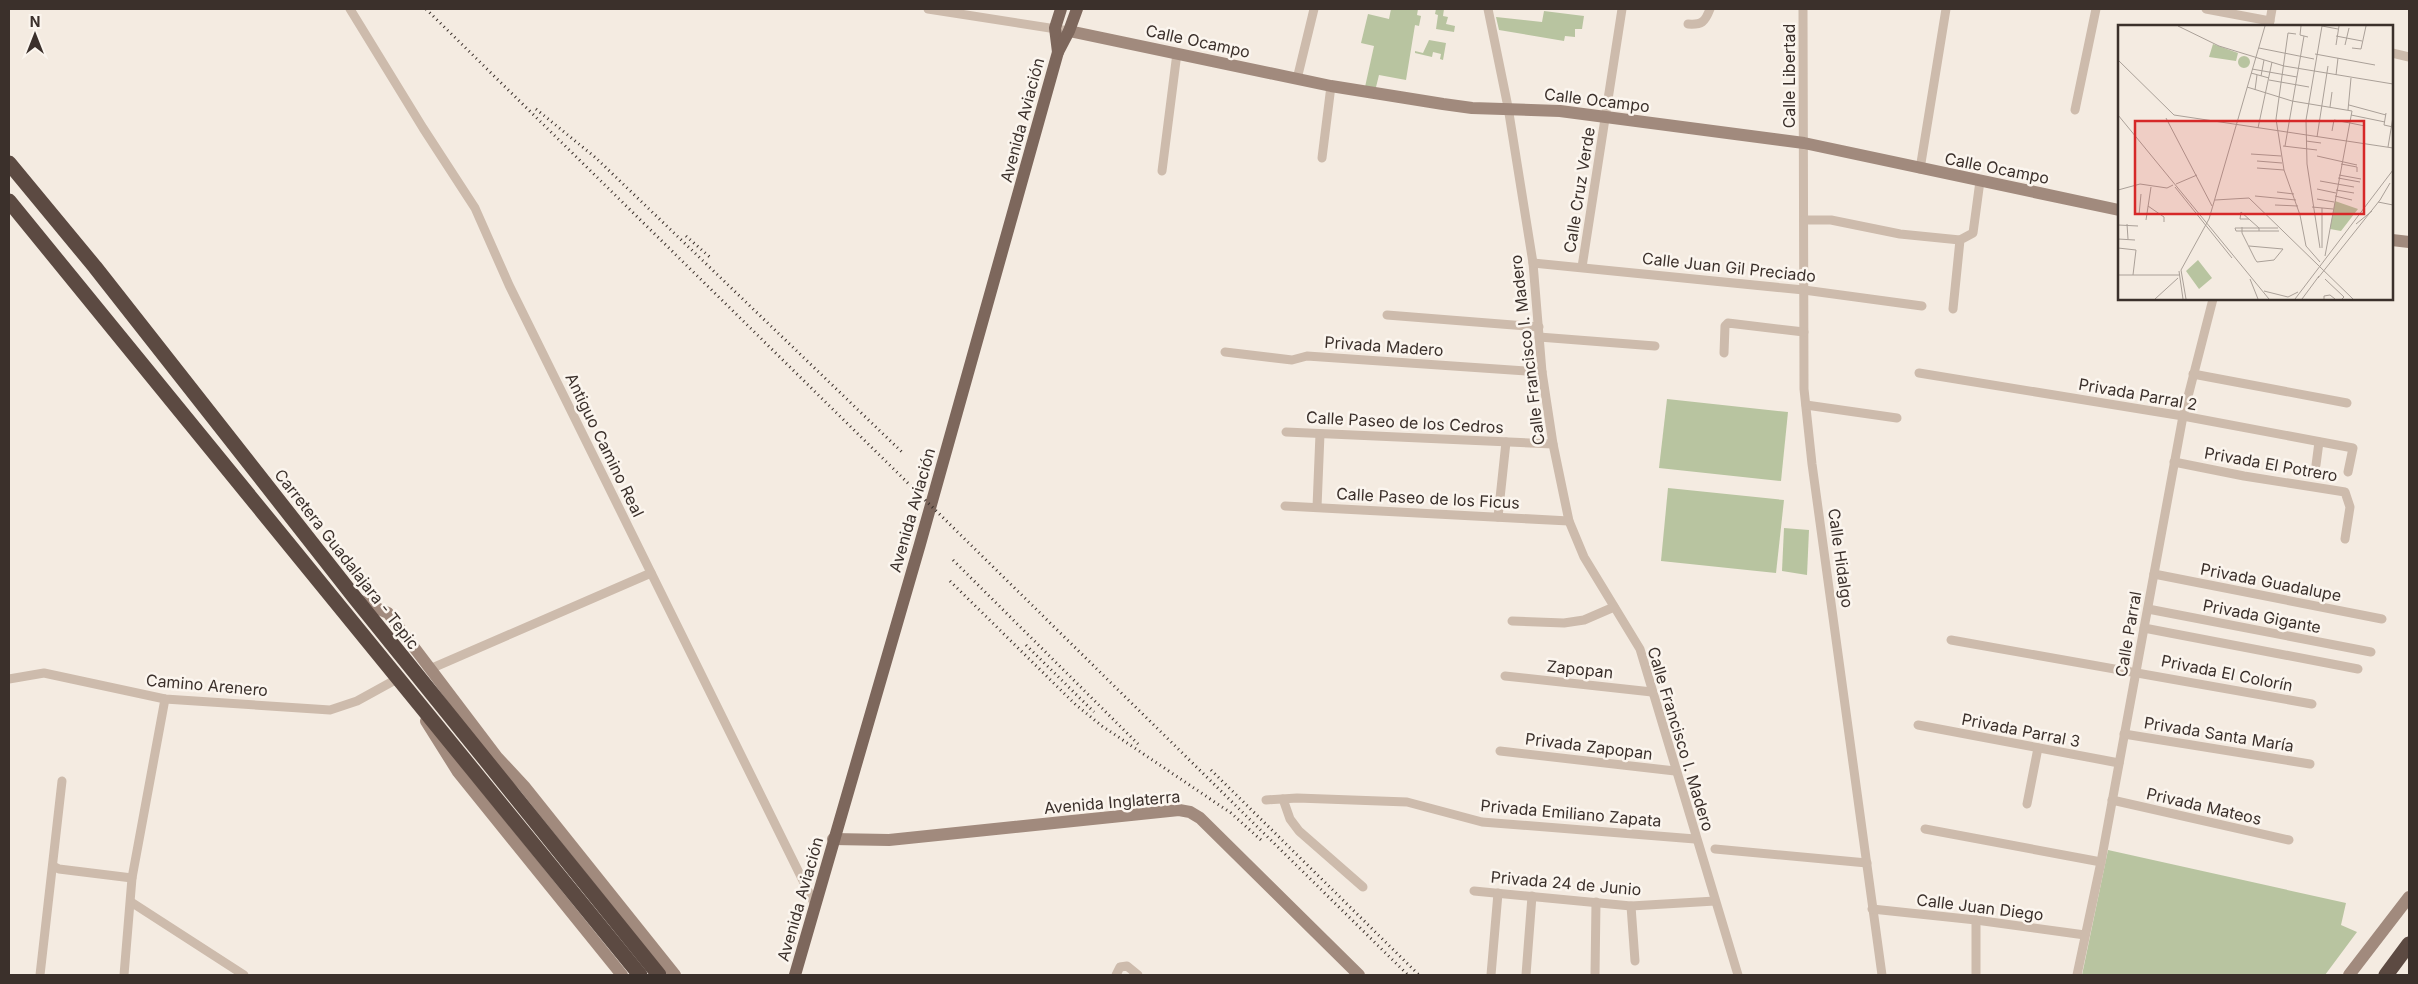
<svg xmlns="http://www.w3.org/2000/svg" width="2418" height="984" font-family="Inter,sans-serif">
	<rect width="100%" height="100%" fill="#f4ebe1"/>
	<g fill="#b8c4a0">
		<polygon points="1391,9 1418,9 1417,15 1421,16 1419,26 1415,25 1406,80 1379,75 1376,87 1365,87 1374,46 1361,43 1368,14 1389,19"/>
		<polygon points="1436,9 1444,9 1443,16 1448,17 1446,24 1455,26 1454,32 1436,29 1438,15 1435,14"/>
		<polygon points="1544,11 1584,16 1582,29 1575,29 1575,37 1565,36 1564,41 1499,30 1496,17 1542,22"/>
		<polygon points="1429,40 1446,43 1443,60 1440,59 1441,54 1433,52 1432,57 1415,53 1415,51 1423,53"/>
		<polygon points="1667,399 1788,412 1781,481 1659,468"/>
		<polygon points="1668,488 1784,500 1776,573 1661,561"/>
		<polygon points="1784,528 1809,530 1807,575 1782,571"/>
		<polygon points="2108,850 2346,903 2341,925 2357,932 2325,975 2082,975"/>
	</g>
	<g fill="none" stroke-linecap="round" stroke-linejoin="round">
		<g stroke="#cdbbac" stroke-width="9">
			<polyline points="350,9 423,128 475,208 509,285 815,905"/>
			<polyline points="928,9 1069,31"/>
			<polyline points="1488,9 1508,107 1533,263 1542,372 1553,444 1569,521 1584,557 1640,649 1738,975"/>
			<polyline points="1803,9 1804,389 1812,464 1882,975"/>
			<polyline points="2206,9 2270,21"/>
			<path d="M 1688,24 C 1702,25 1705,22 1710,9"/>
			<polyline points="2269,26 2272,9"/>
			<polyline points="2392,53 2409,57"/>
			<polyline points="1297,79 1314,9"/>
			<polyline points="2075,110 2096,9"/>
			<polyline points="1322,158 1331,86"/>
			<polyline points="1920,169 1946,9"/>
			<polyline points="1162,171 1177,53"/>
			<polyline points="1804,220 1831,220 1900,234 1960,240"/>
			<polyline points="1533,263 1804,290 1922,306"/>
			<polyline points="1582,267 1622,9"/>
			<polyline points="1953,309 1960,240 1973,233 1980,181"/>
			<polyline points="1387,315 1539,327"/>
			<polyline points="1539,337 1655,346"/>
			<polyline points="1225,352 1292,360 1307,356 1542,372"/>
			<polyline points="1724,353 1725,326 1728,323 1804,332"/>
			<polyline points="1919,373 2183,416 2353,448 2348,472"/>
			<polyline points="2193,374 2347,403"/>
			<polyline points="1806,405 1897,418"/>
			<polyline points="1286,432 1553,444"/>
			<polyline points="2174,462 2244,476 2345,492 2350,507 2345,539"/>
			<polyline points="2316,465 2319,442"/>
			<polyline points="1285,506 1569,521"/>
			<polyline points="1317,507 1320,434"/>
			<polyline points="1498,517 1506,442"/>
			<polyline points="2154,574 2382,619"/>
			<polyline points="2148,609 2371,652"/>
			<polyline points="1512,621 1564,623 1584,620 1614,607"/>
			<polyline points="2144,628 2358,669"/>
			<polyline points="1951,640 2312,704"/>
			<polyline points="430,669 651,573"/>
			<polyline points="1505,676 1652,692"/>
			<polyline points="9,679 44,673 165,699 330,710 357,701 397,679"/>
			<polyline points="1918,725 2119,763"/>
			<polyline points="2124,734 2310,764"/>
			<polyline points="1500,751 1675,771"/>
			<polyline points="1283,799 1290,819 1299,831 1363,887"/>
			<polyline points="1266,800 1297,798 1407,802 1482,822 1695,839"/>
			<polyline points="2112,800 2289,840"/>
			<polyline points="2027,804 2038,748"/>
			<polyline points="1925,829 2101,862"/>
			<polyline points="1715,849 1867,863"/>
			<polyline points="53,866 59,869 132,878"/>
			<polyline points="1474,891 1631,906 1715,901"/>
			<polyline points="131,902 244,975"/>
			<polyline points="1631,906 1635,961"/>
			<polyline points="1872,909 1976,920 2085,935"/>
			<polyline points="1976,920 1976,975"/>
			<polyline points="40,975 62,781"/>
			<polyline points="124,975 132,878 165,699"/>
			<polyline points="1116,975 1120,967 1127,966 1138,975"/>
			<polyline points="1491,975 1498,893"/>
			<polyline points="1526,975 1532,896"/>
			<polyline points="1595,975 1596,902"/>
			<polyline points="2077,975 2101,862 2183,416 2213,299"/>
		</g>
		<g stroke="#a18a7d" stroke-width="12">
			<polyline points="1069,31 1331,86 1443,104 1472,108 1560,111 1804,143 2119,210"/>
			<polyline points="2392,240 2409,242"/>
			<polyline points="356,599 388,613 497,757 524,786 675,975"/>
			<polyline points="426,721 458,772 622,975"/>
			<polyline points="833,839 889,840 1179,810 1190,812 1200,818 1359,975"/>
			<polyline points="2349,975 2409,897"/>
		</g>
		<g stroke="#7d675c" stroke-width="12">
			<polyline points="1058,52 1055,28 1061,9"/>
			<polyline points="795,975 920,544 1058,52 1069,31 1077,9"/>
		</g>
		<g stroke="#5c4a42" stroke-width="15">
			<polyline points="9,163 95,267 355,598 659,975"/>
			<polyline points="9,201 640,975"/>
			<polyline points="2386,975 2409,944"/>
		</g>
		<g stroke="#3b302b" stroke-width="3" stroke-dasharray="1 4" stroke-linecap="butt">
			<polyline points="426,9 1408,975"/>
			<polyline points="536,109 596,158 904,454"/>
			<polyline points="686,236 712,259"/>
			<polyline points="953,560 1138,744"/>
			<polyline points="950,581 1076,705 1102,726 1231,813 1261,840"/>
			<polyline points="1026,645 1094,712"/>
			<polyline points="1211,770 1419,975"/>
		</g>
	</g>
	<g text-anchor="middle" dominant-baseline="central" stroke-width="5" stroke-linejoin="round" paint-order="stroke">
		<g font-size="16" fill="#3b302b" stroke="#fbf5ee">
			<text transform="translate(1198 41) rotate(12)">Calle Ocampo</text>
			<text transform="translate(1789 76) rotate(-90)">Calle Libertad</text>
			<text transform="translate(1597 100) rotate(7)">Calle Ocampo</text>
			<text transform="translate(1022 120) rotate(-75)">Avenida Aviación</text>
			<text transform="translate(1997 168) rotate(11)">Calle Ocampo</text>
			<text transform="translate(1579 190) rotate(-81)">Calle Cruz Verde</text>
			<text transform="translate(1729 267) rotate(6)">Calle Juan Gil Preciado</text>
			<text transform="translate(1384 346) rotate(4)">Privada Madero</text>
			<text transform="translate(1527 350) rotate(-97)">Calle Francisco I. Madero</text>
			<text transform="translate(2138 394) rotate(10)">Privada Parral 2</text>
			<text transform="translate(1405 422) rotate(3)">Calle Paseo de los Cedros</text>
			<text transform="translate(605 445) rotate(64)">Antiguo Camino Real</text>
			<text transform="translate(2271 464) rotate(10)">Privada El Potrero</text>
			<text transform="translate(1428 498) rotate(3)">Calle Paseo de los Ficus</text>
			<text transform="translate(912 510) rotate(-74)">Avenida Aviación</text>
			<text transform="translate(1841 558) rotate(82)">Calle Hidalgo</text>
			<text transform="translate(347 559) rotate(52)">Carretera Guadalajara - Tepic</text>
			<text transform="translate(2271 582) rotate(11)">Privada Guadalupe</text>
			<text transform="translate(2262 616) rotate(11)">Privada Gigante</text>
			<text transform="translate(2128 634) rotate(-80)">Calle Parral</text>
			<text transform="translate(1580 669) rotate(6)">Zapopan</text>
			<text transform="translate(2227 673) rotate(11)">Privada El Colorín</text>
			<text transform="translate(207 685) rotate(5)">Camino Arenero</text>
			<text transform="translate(2021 730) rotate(11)">Privada Parral 3</text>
			<text transform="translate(2219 734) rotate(9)">Privada Santa María</text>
			<text transform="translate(1681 739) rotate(73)">Calle Francisco I. Madero</text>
			<text transform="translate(1589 746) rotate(7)">Privada Zapopan</text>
			<text transform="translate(1112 802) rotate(-5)">Avenida Inglaterra</text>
			<text transform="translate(2204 806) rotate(13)">Privada Mateos</text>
			<text transform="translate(1571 813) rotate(5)">Privada Emiliano Zapata</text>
			<text transform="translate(1566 883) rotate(5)">Privada 24 de Junio</text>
			<text transform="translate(800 899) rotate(-74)">Avenida Aviación</text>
			<text transform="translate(1980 907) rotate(7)">Calle Juan Diego</text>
		</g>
	</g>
	<g transform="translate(2118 25)">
		<rect width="275" height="275" fill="#f4ebe1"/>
		<path d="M 95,19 L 120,28 L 118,36 L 91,32 ZM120 37a6 6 0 1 1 12 0a6 6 0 1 1-12 0ZM 217,176 L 240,184 L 223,206 L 212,204 ZM 80,235 L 94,253 L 81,264 L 68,246 Z" fill="#b8c4a0"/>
		<path fill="none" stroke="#aaa098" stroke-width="1" d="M 60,1 L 101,21 L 166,41 L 275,59M 183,1 L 182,10 L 190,12M 178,9 L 170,8 L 158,94 L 166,145 L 182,190 L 188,221 L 202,237M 218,11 L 244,16M 218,20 L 221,1M 227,20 L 231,3M 141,23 L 196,34M 234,23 L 243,24 L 248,1M 197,29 L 257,40M 0,35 L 56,90 L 275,123M 134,44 L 179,52M 133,48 L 151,53M 218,50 L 220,33M 143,51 L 146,35M 151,55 L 191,62M 129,62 L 174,76 L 234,86 L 207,231M 137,65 L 139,50M 231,80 L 268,90M 212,82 L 214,67M 230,85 L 233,53M 268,88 L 266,100 L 275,102M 0,90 L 151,274M 233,90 L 267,97M 48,93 L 94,181M 232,98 L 247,101M 140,103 L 154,37M 214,106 L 216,95 L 232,98M 199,112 L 210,41M 188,116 L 203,118M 165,121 L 199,125M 167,121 L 186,11M 270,122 L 275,92M 133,129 L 163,131M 199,131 L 239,140M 139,136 L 164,138M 223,139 L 239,142 L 239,147M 139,143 L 166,145M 221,150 L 243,154M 220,153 L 242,157M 202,156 L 236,162M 58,159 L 79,150M 57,162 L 114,233M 199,164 L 218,168M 0,165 L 22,159 L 49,163 L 55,160M 218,165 L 236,168M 159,167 L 176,169M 137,171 L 178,175M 217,171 L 234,175M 199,174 L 216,177M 97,175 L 131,173 L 235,274M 260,177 L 275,180M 157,180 L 180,181M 30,181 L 46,192 L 46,197M 194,182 L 215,184M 204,183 L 204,223M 21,190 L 23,169M 131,194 L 122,194 L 123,187 L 141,203 L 141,206M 28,195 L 33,162M 9,199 L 10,214M 238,199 L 254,186M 0,200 L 20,201M 124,202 L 124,208 L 137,234 L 139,237 L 156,235 L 165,224 L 131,221M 117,203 L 118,206 L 161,206M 117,203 L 160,203M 0,214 L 17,215M 0,223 L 18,225 L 15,250M 202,223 L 189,139 L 188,95 L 204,1 L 220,4M 61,246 L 65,274M 0,250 L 61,250M 200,253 L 262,175 L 272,158M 132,254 L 140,274M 207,254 L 226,272 L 224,274M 146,266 L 170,272 L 180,267M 37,274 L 60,253M 68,274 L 63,245 L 91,194 L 147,1M 177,274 L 275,145M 184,274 L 201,251M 206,274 L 206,271 L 212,270 L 217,274"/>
		<path fill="#d62828" fill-opacity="0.15" stroke="#d62828" stroke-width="2.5" d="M 17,96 L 246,96 L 246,189 L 17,189 Z"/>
		<rect width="275" height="275" fill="none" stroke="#3b302b" stroke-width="2.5"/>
	</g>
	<rect width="2418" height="984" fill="none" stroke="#3b302b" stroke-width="20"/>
	<g transform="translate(35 35)" stroke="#fbf5ee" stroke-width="4" paint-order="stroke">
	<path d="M0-4L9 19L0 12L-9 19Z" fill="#3b302b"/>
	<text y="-8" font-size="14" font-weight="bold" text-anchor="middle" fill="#3b302b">N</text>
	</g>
</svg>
